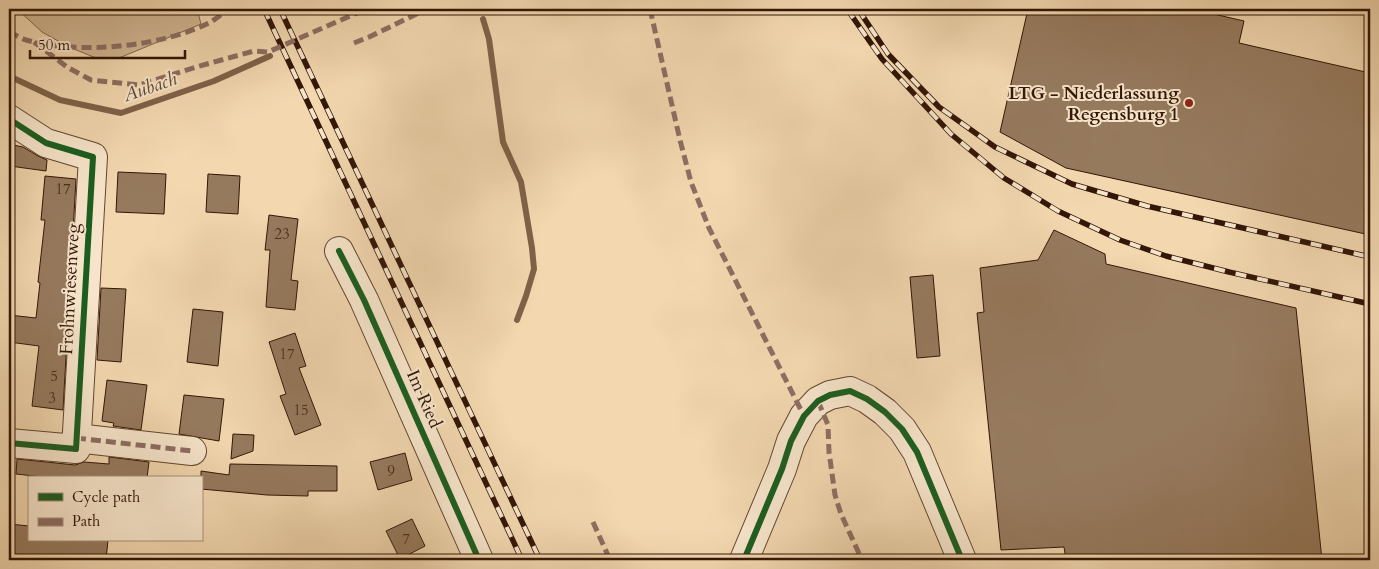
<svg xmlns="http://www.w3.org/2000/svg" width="1379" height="569" font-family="Cardo,serif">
	<rect width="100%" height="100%" fill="#f2d7af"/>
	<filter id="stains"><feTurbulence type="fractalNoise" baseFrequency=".004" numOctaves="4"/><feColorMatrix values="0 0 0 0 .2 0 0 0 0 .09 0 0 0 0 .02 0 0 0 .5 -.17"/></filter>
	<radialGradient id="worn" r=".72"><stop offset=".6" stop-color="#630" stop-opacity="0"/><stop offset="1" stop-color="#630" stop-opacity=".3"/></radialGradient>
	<polygon fill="#d1b692" stroke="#82664c" points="17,9 197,9 201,24 119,58 96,58 69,47 42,32"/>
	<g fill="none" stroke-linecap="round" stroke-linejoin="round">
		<g stroke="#7e6249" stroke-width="6">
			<polyline points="483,19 489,39 503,142 521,182 532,248 534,269 526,296 517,320"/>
			<polyline points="9,76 60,100 121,113 214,81 270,56"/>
		</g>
	</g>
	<g fill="#967a5e" stroke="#321606">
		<polygon points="1028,9 1192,9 1244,21 1239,43 1370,73 1370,235 1066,168 1000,132"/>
		<polygon points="13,145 23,147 38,156 47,160 46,171 10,166"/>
		<polygon points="118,172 166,174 164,214 116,212"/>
		<polygon points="208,174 240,176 238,214 206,212"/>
		<polygon points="45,176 76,179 63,410 32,406 39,346 9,342 9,315 36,318 40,283 38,282 45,220 41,220"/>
		<polygon points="269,215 298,219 291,280 298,281 295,310 266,307 270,250 265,250"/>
		<polygon points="1054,230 1105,254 1106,264 1296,308 1322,560 1066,560 1064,547 1001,550 977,313 984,312 980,268 1038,260"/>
		<polygon points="933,275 940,356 917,358 910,277"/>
		<polygon points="101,288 126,289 121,362 97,360"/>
		<polygon points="193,309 223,312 218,366 187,362"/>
		<polygon points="295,333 306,366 299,368 321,425 295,435 280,396 286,394 269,342"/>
		<polygon points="107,380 147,385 141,430 113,426 114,423 102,421"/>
		<polygon points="184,395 224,399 219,441 179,434"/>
		<polygon points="233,434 254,435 253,451 231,459"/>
		<polygon points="405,453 412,480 378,490 370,462"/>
		<polygon points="109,457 149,462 147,478 52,478 16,474 17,459 75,465 84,462 109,464"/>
		<polygon points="230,464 337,466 337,491 308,491 308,496 267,495 201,489 201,471 229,475"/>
		<polygon points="412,519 425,546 400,559 386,531"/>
		<polygon points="9,524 29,526 29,540 108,540 106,560 73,560 9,556"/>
	</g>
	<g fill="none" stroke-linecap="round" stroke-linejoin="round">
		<g stroke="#624630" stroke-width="30">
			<g id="minor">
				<polyline points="9,119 46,143 93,157 76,449 9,443"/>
				<polyline points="339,251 364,300 479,560"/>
				<polyline points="76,438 192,451"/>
				<polyline points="744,560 782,469 791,441 804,416 818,401 830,395 850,391 867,399 885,412 902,429 917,452 962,560"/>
			</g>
		</g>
		<use href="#minor" stroke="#f7e5cb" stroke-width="28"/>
		<g stroke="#321606" stroke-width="5.5">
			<g id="rail">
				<polyline points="264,9 522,560"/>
				<polyline points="280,9 540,560"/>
				<polyline points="847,9 882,59 951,134 1004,178 1058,211 1120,240 1166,256 1229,272 1370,304"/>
				<polyline points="858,9 888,54 939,107 995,147 1072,184 1147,206 1370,257"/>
			</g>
		</g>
		<use href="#rail" stroke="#f7e5cb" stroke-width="4" stroke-dasharray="11" stroke-linecap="butt"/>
		<g stroke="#8d6e63" stroke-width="5" stroke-dasharray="10 5" stroke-linecap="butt">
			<polyline points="650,9 680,140 691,182 709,228 804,416"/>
			<path d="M 9,32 C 14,34 20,38 26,40 C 80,55 161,47 211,22 C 217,18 223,13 230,9"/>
			<polyline points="34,42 67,67 91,80 139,85 196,67 254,51 268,52 366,9"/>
			<polyline points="354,43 369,37 427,9"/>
			<polyline points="818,401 828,425 829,452 835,495 841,514 862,560"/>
			<polyline points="76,438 192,451"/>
			<polyline points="593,522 610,560"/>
		</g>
		<g stroke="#f7e5cb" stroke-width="9">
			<g id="cycleway">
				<polyline points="9,119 46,143 93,157 76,449 9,443"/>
				<polyline points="339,251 364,300 479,560"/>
				<polyline points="744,560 782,469 791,441 804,416 818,401 830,395 850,391 867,399 885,412 902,429 917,452 962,560"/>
			</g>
		</g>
		<use href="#cycleway" stroke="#1b5e20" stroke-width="6"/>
	</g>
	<circle fill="#8f2418" stroke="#f7e5cb" stroke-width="2" cx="1189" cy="103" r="5"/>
	<g text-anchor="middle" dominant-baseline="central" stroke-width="4" stroke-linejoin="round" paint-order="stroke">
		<g font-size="15" fill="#4b2f1c">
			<text x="63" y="189">17</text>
			<text x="282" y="234">23</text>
			<text x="287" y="354">17</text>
			<text x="54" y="376">5</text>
			<text x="52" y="398">3</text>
			<text x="301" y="410">15</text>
			<text x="391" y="471">9</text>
			<text x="406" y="539">7</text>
		</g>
		<g font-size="18" font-weight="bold" fill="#321606" stroke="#f7e5cb" text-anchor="end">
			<text x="1179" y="93">LTG - Niederlassung<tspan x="1179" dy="21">Regensburg 1</tspan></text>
		</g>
		<g font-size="18" fill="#321606" stroke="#f7e5cb">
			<text transform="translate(70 289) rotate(-87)">Frohnwiesenweg</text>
			<text transform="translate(424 399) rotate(66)">Im Ried</text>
		</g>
		<g font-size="19" font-style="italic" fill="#654933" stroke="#f7e5cb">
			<text transform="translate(150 87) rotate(-19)">Aubach</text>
		</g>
	</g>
	<rect width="1379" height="569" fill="none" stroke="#f2d7af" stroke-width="30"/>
	<rect x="10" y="10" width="1359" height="549" fill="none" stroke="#321606" stroke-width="2.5"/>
	<rect x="15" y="15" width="1349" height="539" fill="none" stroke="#321606"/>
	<rect x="28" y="476" width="175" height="65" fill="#f7e5cb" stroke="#a8927c"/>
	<rect x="38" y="493" width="25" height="8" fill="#1b5e20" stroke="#a8927c"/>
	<text x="72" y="502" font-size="15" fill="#321606">Cycle path</text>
	<rect x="38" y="518" width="25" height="8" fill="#8d6e63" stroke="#a8927c"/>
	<text x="72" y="526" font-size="15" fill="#321606">Path</text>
	<path d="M30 50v8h155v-8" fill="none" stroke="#321606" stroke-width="2.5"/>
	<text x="38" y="50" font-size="15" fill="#321606" stroke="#f7e5cb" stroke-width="4" paint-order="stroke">50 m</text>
	<rect width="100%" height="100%" filter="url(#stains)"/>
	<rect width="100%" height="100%" fill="url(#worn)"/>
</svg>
